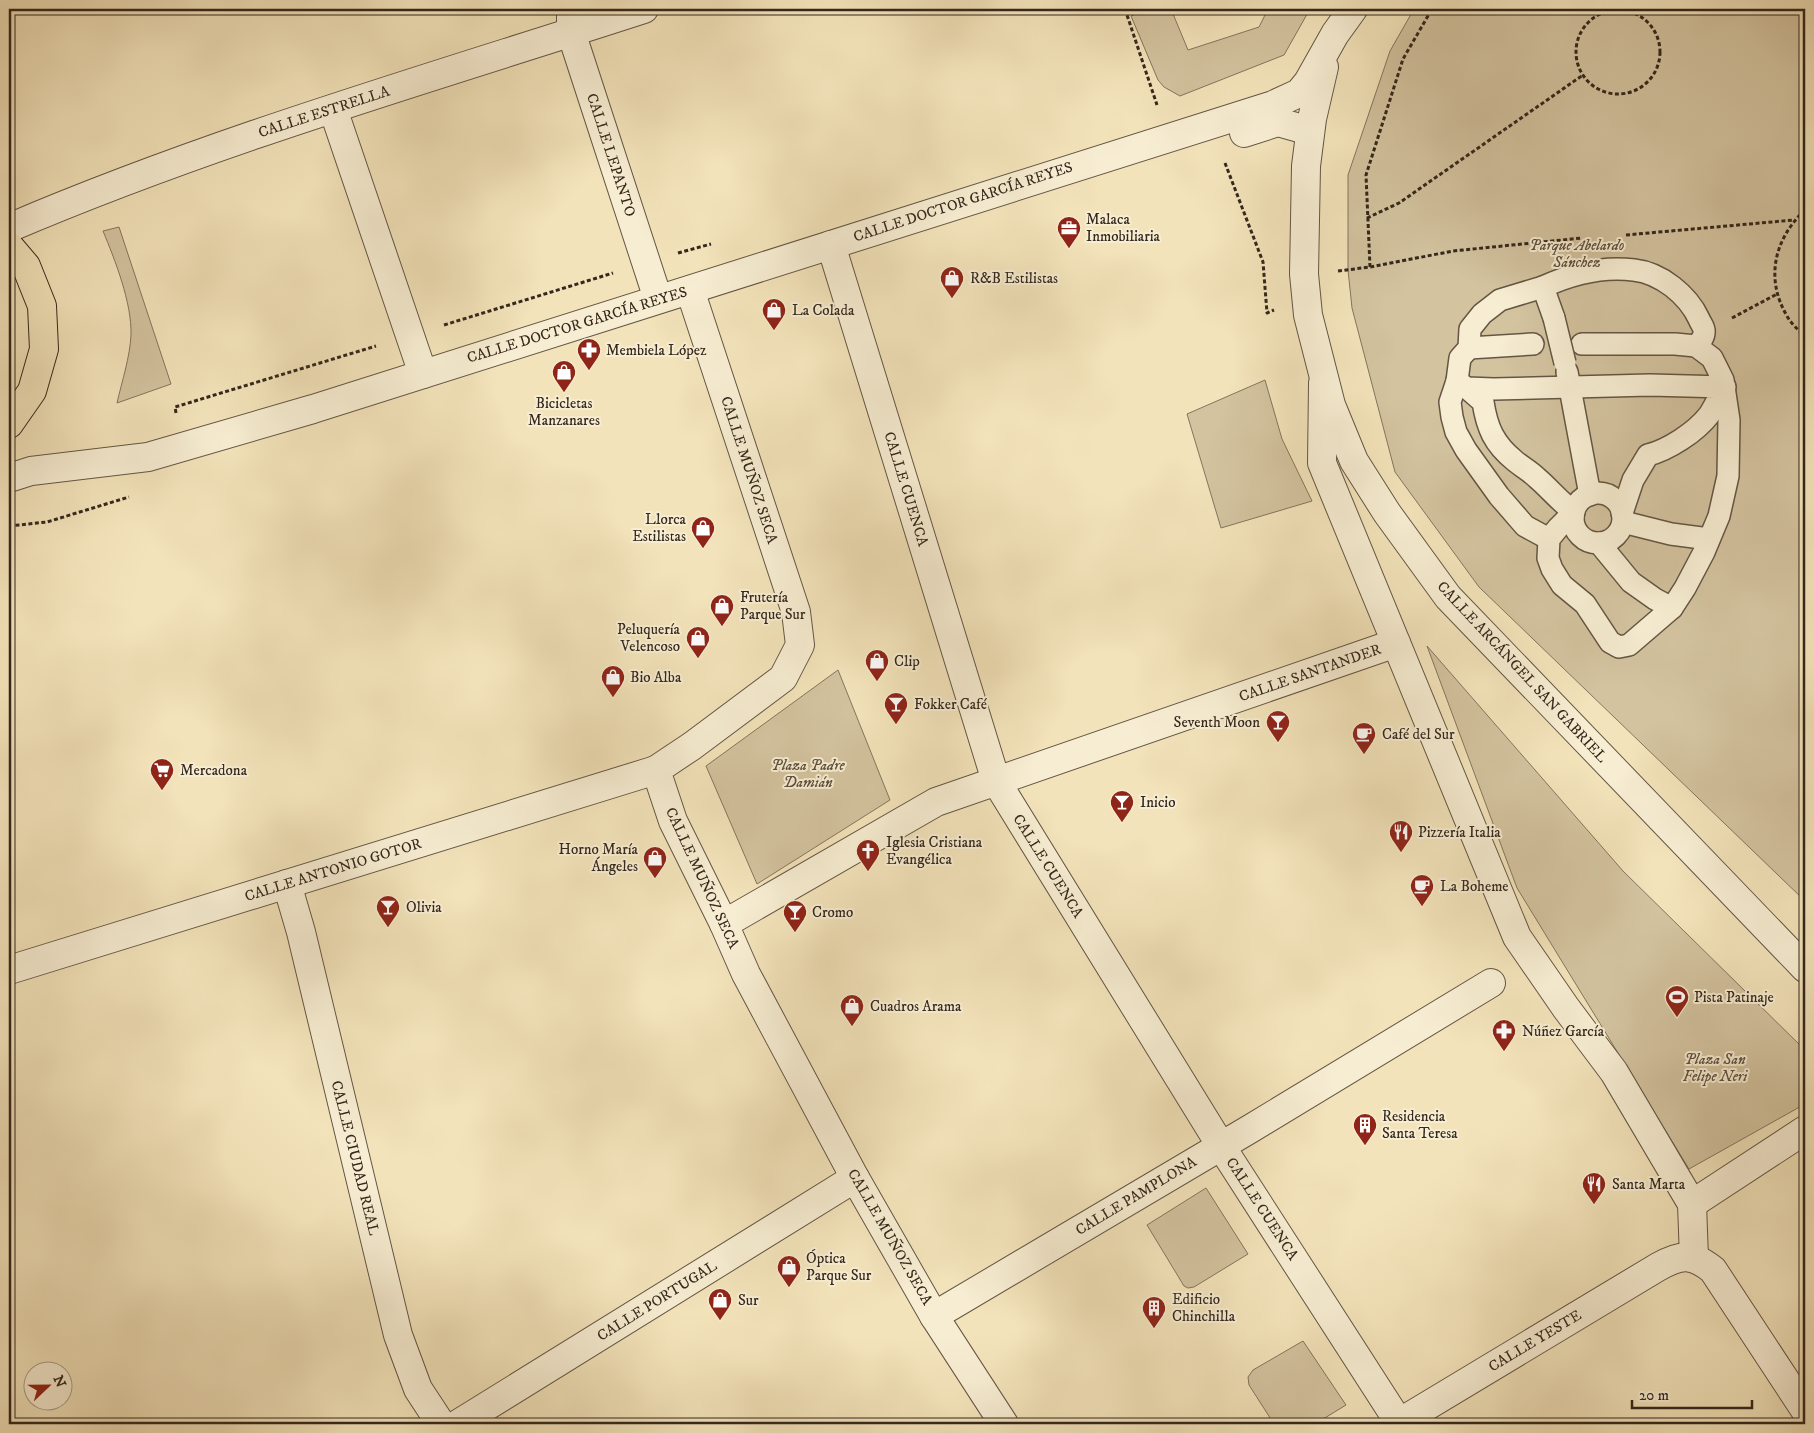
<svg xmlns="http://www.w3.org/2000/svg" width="1814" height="1433" font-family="'IM FELL DW Pica',serif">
	<rect width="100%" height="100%" fill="#f3e3ba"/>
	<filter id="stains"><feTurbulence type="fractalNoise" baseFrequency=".004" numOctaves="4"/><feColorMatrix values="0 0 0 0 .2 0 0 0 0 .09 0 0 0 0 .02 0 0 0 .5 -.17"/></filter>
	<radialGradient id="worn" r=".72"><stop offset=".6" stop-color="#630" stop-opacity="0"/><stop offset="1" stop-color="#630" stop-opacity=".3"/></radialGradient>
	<g fill="#d3c39f" stroke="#84755e">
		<polygon points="1148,9 1171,9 1188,50 1259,27 1268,9 1310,9 1284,55 1180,96 1164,87 1158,80 1131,16"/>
		<polygon points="1414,9 1805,9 1805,901 1479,587 1395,472 1352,308 1348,270 1348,175 1390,51"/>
		<path d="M 119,227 L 171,384 L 117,403 C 122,381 130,357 131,335 C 132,303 115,260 103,231 Z"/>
		<polygon points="1265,380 1282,439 1312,501 1221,528 1187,414"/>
		<polygon points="1427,646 1623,871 1805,1050 1805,1104 1689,1169 1517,888"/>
		<polygon points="838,670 890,800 757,884 706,766"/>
		<polygon points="1206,1188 1248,1254 1194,1287 1188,1288 1184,1286 1147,1225"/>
		<polygon points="1303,1341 1346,1405 1315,1424 1274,1424 1249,1385 1248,1377 1253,1370"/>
	</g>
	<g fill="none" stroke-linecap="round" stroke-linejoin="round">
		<g stroke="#645644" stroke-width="24">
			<g id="service">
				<path d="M 1543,287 L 1500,300 L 1482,314 L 1470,329 L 1469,348 L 1460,358 L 1457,381 L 1467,388 L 1494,389 L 1650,385 L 1725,387 C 1719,396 1715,406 1709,415 C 1696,432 1668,450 1648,455 L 1633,480 L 1622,513"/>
				<path d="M 1554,318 L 1543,287 C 1571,274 1603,266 1634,270 C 1661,273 1688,295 1699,319 C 1700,322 1704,327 1704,330 C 1705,337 1700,342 1696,346"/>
				<polyline points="1469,348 1533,344"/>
				<polyline points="1567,372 1590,495"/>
				<polyline points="1457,381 1450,402 1452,417 1456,432 1466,450 1499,496 1525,526 1549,539"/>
				<path d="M 1467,388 L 1483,402 C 1487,428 1494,444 1515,461 C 1522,467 1530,471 1537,478 C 1550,489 1560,502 1574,512"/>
				<circle cx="1598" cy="518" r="25"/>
				<polyline points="1573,517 1567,519 1558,528 1549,539 1548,558 1552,569 1562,585 1585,604 1610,642 1619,647 1629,645 1672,608 1685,588 1704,552 1719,516 1728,476 1729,420 1723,380 1712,358 1696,346 1675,344 1582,344"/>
				<polyline points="1623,522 1671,534 1709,539"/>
				<polyline points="1599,543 1631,582 1655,599 1672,608"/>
			</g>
		</g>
		<g stroke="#645644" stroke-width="30">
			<g id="pedestrian">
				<polyline points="1323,383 1322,463 1517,937 1566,1008 1614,1072 1692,1204 1694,1258"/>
				<polyline points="1692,1204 1805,1130"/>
			</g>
		</g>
		<g stroke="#645644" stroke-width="30">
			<g id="minor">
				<polyline points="571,9 571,32 658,299"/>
				<polyline points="1324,67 1312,119 1306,166 1304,274 1308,315 1331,405 1354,461 1387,513 1448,597 1805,968"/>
				<polyline points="333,109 423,374"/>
				<polyline points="1244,133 1278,122 1310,131"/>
				<path d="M 9,228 C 215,140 431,78 644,9"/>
				<polyline points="831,245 996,781 1221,1146 1400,1424"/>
				<polyline points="690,290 796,612 800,645 783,678 692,746 656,770 673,821 724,924 746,974 855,1178 934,1316 1004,1424"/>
				<polyline points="9,478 31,471 148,457 313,409 1273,105 1299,93 1308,82 1335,34 1353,9"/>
				<polyline points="287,884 301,932 398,1335 418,1389 441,1424"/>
				<polyline points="724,924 936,802 1396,643"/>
				<polyline points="9,970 656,770"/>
				<polyline points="934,1316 1250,1129 1491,983"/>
				<polyline points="458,1424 855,1178"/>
				<path d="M 1397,1424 L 1658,1267 C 1681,1254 1692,1253 1713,1270 L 1805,1410"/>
			</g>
		</g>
		<g stroke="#34271c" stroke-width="30">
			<polyline id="primary" points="9,246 26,266 42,306 44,349 32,391 9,424"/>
		</g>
		<g stroke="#34271c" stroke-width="3" stroke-dasharray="4 2.5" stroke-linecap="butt">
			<polyline points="1125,9 1157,105"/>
			<circle cx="1618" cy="52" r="42"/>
			<polyline points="1225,163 1263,262 1267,313 1274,310"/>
			<path d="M 1805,210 C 1774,239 1765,279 1787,316 C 1791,324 1799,330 1805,337"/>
			<polyline points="1367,218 1399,203 1583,75"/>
			<polyline points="1626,235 1794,220"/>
			<polyline points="678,253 711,244"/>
			<polyline points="1370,267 1366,175 1403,59 1432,9"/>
			<polyline points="1338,271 1370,267 1453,251 1582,238"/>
			<polyline points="1732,318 1777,294"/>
			<polyline points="444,325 613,273"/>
			<polyline points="176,413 175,407 376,346"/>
			<polyline points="9,526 47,522 129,497"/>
		</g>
		<use href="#service" stroke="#f7edd2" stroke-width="21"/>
		<use href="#pedestrian" stroke="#f7edd2" stroke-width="28"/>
		<use href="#minor" stroke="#f7edd2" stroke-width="28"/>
		<use href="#primary" stroke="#f3e3ba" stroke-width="28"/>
		<g stroke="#645644" stroke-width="24" stroke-linecap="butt">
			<polyline id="service-bridge" points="1554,318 1565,363"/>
		</g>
		<use href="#service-bridge" stroke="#f7edd2" stroke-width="21"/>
	</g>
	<defs>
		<g id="office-pin" transform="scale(1.25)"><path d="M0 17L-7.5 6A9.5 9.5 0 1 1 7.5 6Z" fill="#8f2418" stroke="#f7edd2"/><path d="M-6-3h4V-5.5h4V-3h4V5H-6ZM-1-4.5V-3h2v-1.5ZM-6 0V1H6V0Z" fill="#fff"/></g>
		<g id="shop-pin" transform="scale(1.25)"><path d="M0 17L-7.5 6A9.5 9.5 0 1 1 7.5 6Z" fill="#8f2418" stroke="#f7edd2"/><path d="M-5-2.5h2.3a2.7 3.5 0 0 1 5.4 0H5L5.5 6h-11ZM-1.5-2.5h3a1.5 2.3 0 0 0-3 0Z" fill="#fff"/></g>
		<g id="pharmacy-pin" transform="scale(1.25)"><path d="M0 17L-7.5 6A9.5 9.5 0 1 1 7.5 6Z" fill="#8f2418" stroke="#f7edd2"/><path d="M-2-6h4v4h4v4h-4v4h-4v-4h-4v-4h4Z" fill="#fff"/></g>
		<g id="bar-pin" transform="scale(1.25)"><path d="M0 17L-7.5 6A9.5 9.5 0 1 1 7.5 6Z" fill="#8f2418" stroke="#f7edd2"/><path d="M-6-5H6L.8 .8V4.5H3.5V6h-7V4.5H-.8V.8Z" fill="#fff"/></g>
		<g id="cafe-pin" transform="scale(1.25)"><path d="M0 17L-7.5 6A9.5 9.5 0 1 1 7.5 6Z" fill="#8f2418" stroke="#f7edd2"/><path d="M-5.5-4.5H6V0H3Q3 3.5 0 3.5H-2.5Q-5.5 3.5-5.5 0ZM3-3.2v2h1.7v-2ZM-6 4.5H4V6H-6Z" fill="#fff"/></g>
		<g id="supermarket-pin" transform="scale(1.25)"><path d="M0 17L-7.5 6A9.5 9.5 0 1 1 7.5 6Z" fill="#8f2418" stroke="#f7edd2"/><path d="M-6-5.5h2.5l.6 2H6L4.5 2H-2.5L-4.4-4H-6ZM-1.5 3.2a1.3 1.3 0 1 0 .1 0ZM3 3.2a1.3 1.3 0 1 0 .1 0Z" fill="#fff"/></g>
		<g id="restaurant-pin" transform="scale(1.25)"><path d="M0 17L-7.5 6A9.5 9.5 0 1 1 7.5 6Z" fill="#8f2418" stroke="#f7edd2"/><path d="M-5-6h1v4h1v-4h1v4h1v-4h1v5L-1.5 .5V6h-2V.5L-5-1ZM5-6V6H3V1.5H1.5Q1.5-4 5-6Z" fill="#fff"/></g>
		<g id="church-pin" transform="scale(1.25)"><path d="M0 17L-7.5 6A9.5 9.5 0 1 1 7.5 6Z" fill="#8f2418" stroke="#f7edd2"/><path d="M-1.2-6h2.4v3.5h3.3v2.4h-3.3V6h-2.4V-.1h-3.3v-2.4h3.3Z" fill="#fff"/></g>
		<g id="stadium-pin" transform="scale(1.25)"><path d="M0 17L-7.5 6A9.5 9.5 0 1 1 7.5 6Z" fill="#8f2418" stroke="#f7edd2"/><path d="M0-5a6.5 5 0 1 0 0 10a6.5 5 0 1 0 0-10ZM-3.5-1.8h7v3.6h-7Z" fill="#fff"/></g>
		<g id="building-pin" transform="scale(1.25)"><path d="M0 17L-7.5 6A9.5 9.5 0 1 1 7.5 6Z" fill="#8f2418" stroke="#f7edd2"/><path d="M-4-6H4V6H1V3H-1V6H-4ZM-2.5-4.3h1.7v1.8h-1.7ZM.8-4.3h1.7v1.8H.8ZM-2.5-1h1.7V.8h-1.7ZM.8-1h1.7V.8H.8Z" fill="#fff"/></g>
	</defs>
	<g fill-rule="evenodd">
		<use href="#office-pin" x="1069" y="228"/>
		<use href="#shop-pin" x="952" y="278"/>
		<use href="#shop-pin" x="774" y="310"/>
		<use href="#pharmacy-pin" x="589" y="350"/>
		<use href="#shop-pin" x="564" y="372"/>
		<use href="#shop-pin" x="703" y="528"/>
		<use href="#shop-pin" x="722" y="606"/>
		<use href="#shop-pin" x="698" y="638"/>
		<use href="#shop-pin" x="877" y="661"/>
		<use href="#shop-pin" x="613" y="677"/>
		<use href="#bar-pin" x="896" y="704"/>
		<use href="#bar-pin" x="1278" y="722"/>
		<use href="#cafe-pin" x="1364" y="734"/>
		<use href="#supermarket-pin" x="162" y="770"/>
		<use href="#bar-pin" x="1122" y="802"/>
		<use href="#restaurant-pin" x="1401" y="832"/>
		<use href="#church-pin" x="868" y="851"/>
		<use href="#shop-pin" x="655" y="858"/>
		<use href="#cafe-pin" x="1422" y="886"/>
		<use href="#bar-pin" x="388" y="907"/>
		<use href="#bar-pin" x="795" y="912"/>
		<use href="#stadium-pin" x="1677" y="997"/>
		<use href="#shop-pin" x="852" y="1006"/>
		<use href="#pharmacy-pin" x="1504" y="1031"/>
		<use href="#building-pin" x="1365" y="1125"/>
		<use href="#restaurant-pin" x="1594" y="1184"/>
		<use href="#shop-pin" x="789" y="1267"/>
		<use href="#shop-pin" x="720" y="1300"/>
		<use href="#building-pin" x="1154" y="1308"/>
	</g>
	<g text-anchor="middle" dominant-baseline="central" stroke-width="4" stroke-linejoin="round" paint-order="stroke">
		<g font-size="15" fill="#34271c" stroke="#f7edd2">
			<text transform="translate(324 112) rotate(-18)">CALLE ESTRELLA</text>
			<text transform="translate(611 155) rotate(72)">CALLE LEPANTO</text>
			<text transform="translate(963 202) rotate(-18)">CALLE DOCTOR GARCÍA REYES</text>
			<text transform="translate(577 325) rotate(-17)">CALLE DOCTOR GARCÍA REYES</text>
			<text transform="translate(749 470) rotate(72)">CALLE MUÑOZ SECA</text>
			<text transform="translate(906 489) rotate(73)">CALLE CUENCA</text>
			<text transform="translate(1522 672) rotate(47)">CALLE ARCÁNGEL SAN GABRIEL</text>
			<text transform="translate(1310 673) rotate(-19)">CALLE SANTANDER</text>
			<text transform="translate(1048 866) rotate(58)">CALLE CUENCA</text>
			<text transform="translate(333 870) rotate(-17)">CALLE ANTONIO GOTOR</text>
			<text transform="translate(702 878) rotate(65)">CALLE MUÑOZ SECA</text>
			<text transform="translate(355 1158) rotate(76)">CALLE CIUDAD REAL</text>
			<text transform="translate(1136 1196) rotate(-31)">CALLE PAMPLONA</text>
			<text transform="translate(1262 1209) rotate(57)">CALLE CUENCA</text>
			<text transform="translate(890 1237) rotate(60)">CALLE MUÑOZ SECA</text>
			<text transform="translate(657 1301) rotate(-32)">CALLE PORTUGAL</text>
			<text transform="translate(1535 1341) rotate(-31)">CALLE YESTE</text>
		</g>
		<g font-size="15" fill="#34271c" stroke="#f7edd2" text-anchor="start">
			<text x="1086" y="219">Malaca<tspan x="1086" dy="17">Inmobiliaria</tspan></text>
			<text x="970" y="278">R&amp;B Estilistas</text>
			<text x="792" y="310">La Colada</text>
			<text x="606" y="350">Membiela López</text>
			<text x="564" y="403" text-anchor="middle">Bicicletas<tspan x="564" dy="17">Manzanares</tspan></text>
			<text x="686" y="519" text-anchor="end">Llorca<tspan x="686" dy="17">Estilistas</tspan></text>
			<text x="740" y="597">Frutería<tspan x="740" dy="17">Parque Sur</tspan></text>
			<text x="680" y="629" text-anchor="end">Peluquería<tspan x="680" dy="17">Velencoso</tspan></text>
			<text x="894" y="661">Clip</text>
			<text x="630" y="677">Bio Alba</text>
			<text x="914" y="704">Fokker Café</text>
			<text x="1260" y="722" text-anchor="end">Seventh Moon</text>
			<text x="1382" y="734">Café del Sur</text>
			<text x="180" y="770">Mercadona</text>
			<text x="1140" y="802">Inicio</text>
			<text x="1418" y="832">Pizzería Italia</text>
			<text x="886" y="842">Iglesia Cristiana<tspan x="886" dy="17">Evangélica</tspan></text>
			<text x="638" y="849" text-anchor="end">Horno María<tspan x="638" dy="17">Ángeles</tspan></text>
			<text x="1440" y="886">La Boheme</text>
			<text x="406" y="907">Olivia</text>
			<text x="812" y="912">Cromo</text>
			<text x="1694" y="997">Pista Patinaje</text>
			<text x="870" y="1006">Cuadros Arama</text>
			<text x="1522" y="1031">Núñez García</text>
			<text x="1382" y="1116">Residencia<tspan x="1382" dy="17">Santa Teresa</tspan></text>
			<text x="1612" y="1184">Santa Marta</text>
			<text x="806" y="1258">Óptica<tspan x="806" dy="17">Parque Sur</tspan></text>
			<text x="1172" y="1299">Edificio<tspan x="1172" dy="17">Chinchilla</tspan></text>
			<text x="738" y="1300">Sur</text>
		</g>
		<g font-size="15" font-style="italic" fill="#5c4e3d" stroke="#f7edd2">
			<text x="1577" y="245">Parque Abelardo<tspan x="1577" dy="17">Sánchez</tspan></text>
			<text x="808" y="765">Plaza Padre<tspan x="808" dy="17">Damián</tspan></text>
			<text x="1715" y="1059">Plaza San<tspan x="1715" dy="17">Felipe Neri</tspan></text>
		</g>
	</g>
	<rect width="1814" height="1433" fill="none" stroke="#f3e3ba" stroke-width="30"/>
	<rect x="10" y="10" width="1794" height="1413" fill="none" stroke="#34271c" stroke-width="2.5"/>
	<rect x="15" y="15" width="1784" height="1403" fill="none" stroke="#34271c"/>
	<g transform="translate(48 1386) rotate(68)"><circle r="24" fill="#f7edd2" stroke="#a99e89"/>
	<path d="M0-4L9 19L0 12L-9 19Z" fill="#8f2418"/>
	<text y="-8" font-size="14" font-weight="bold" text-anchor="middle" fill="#34271c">N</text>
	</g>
	<path d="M1632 1400v8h120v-8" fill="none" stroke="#34271c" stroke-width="2.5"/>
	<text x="1639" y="1400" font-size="15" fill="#34271c" stroke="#f7edd2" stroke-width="4" paint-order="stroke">20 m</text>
	<rect width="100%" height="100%" filter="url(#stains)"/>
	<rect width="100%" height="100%" fill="url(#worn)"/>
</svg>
